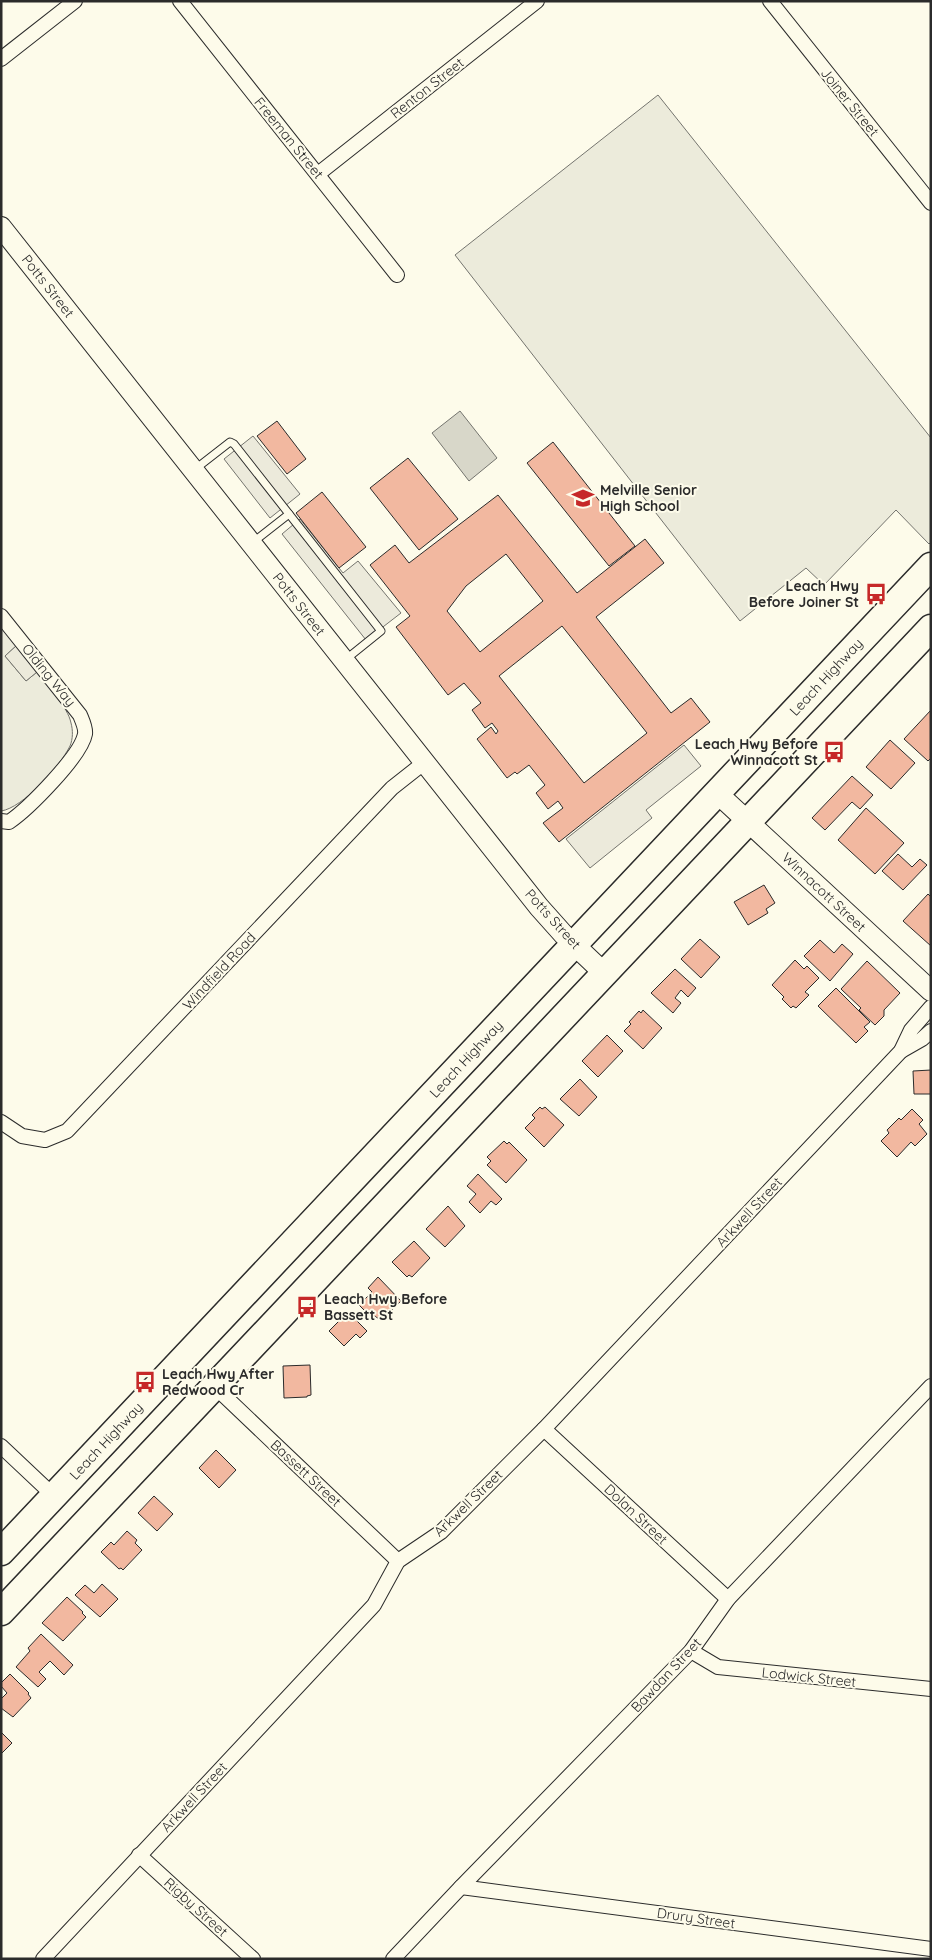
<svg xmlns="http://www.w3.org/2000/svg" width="932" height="1960" font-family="Quicksand,sans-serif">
	<rect width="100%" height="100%" fill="#fdfbea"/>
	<g fill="#ecebdb" stroke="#74746e">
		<polygon points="658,95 931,438 931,542 929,544 896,510 824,585 806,568 740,621 455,255"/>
		<path d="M 1,627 L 16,646 L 5,656 L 26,681 L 37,672 C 47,686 68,707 71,723 C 73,730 73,739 70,746 C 60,766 23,808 1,811 Z"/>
	</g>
	<g fill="#eceadb" stroke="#74746e">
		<polygon points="253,436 300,494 270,518 224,459"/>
		<polygon points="300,519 343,573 358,561 401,613 366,640 282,534"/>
		<polygon points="16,646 37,672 26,681 5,656"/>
		<polygon points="684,745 701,766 646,810 652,818 590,868 566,839"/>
	</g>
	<polygon fill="#d8d7c9" stroke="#74746e" points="460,411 497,458 469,481 432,433"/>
	<g fill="#f2b8a0" stroke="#2b2b2b" fill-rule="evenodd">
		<polygon points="277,421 306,459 287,474 257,436"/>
		<polygon points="553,442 635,546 609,566 527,463"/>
		<polygon points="408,458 458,519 419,550 370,488"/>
		<polygon points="322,492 366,547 339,568 296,513"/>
		<path d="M 498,495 L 577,593 L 645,539 L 664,563 L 596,617 L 671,713 L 691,698 L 710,722 L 559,842 L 543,823 L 563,808 L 558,801 L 548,809 L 536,793 L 545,785 L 529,765 L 517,774 L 515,772 L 507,778 L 477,739 L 491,727 L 496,734 L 498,731 L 492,723 L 485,728 L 472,710 L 481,703 L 464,683 L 448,695 L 396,627 L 410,616 L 370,565 L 395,545 L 409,563 ZM 506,554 L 543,601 L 480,652 L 447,611 L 466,586 ZM 562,626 L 647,733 L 584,783 L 499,676 Z"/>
		<polygon points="931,710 931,758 928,761 904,739"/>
		<polygon points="890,740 915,763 891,789 866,767"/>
		<polygon points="852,776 873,795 860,809 852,802 825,830 812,818"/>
		<polygon points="866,808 904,843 875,874 838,840"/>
		<polygon points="898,854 912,867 920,859 927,865 903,890 882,871"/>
		<polygon points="764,885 775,903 766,909 768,913 748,925 734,902"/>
		<polygon points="928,894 931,897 931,946 903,921"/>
		<polygon points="700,939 720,957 701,978 681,959"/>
		<polygon points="820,940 834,953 842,944 853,954 830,981 804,956"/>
		<polygon points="795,960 804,969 807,966 819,978 805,992 809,995 796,1008 793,1006 791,1008 782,999 784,997 772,985"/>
		<polygon points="867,961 900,993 884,1010 884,1016 875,1025 859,1010 861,1008 841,989"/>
		<polygon points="675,969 696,988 688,997 681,990 675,998 681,1003 673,1013 651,993"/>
		<polygon points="836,988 870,1022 864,1027 868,1031 856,1043 818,1006"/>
		<polygon points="643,1010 662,1028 643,1049 624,1031 631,1024 629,1022 639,1011 641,1013"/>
		<polygon points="607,1035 623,1051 598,1077 582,1061"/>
		<polygon points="931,1070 931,1094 914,1094 913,1071"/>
		<polygon points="580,1079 597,1097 579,1116 560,1099"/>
		<polygon points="540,1107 542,1109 545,1107 564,1125 544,1147 525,1128 535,1118 532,1115"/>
		<polygon points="912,1109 923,1120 919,1124 927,1134 915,1146 911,1142 897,1157 881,1141 889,1133 887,1130 899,1118 901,1120"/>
		<polygon points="504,1141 507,1144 509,1142 527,1160 506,1183 487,1165 491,1161 487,1157"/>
		<polygon points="478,1174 502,1199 496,1205 491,1201 480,1213 469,1202 476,1194 467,1186"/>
		<polygon points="448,1206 465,1226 445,1247 426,1229"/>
		<polygon points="414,1241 430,1258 412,1277 409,1275 407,1277 392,1262"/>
		<polygon points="378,1277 401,1301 381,1320 371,1314 369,1315 359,1305 372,1292 368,1288"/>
		<polygon points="348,1312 367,1331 360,1338 356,1334 344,1346 329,1331"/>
		<polygon points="310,1365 311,1395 307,1396 307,1397 284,1398 283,1366"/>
		<polygon points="216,1450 236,1470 219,1488 199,1468"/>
		<polygon points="154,1496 173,1514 157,1531 138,1513"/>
		<polygon points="127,1531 137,1540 135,1543 142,1550 123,1570 121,1568 119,1569 101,1552 111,1542 114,1545"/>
		<polygon points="102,1584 118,1599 100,1617 75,1595 85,1585 94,1593"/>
		<polygon points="67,1597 83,1612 82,1613 86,1617 63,1641 42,1623"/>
		<polygon points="41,1634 73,1665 64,1675 50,1661 39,1672 46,1679 38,1687 16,1667 30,1651 28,1648"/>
		<polygon points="10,1674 29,1693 28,1694 31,1698 13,1717 1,1708 1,1699 7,1693 1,1686 1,1683"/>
		<polygon points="1,1732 12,1743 2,1753 1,1752"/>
	</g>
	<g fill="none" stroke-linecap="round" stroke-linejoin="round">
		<g stroke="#2b2b2b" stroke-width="9">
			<g id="lane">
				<polyline points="194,470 230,442 234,444 381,631 345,660"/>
				<polyline points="252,543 289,514"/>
			</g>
		</g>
		<g stroke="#2b2b2b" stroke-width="16">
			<g id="street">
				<polyline points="180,1 397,275"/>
				<polyline points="770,1 931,203"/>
				<polyline points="1,59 75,1"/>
				<polyline points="318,174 537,1"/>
				<path d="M 1,616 L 80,715 C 82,720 86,728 85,734 C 81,756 28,809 9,822 L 1,821"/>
				<polyline points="901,1051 922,1039 931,1031"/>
				<polyline points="1,1122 22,1136 45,1140 67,1131 392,788 425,762"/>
				<polyline points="214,1386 398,1561"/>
				<polyline points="544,1429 728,1599"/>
				<polyline points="1,1446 54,1496"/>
				<polyline points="691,1651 718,1667 931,1689"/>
				<polyline points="139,1855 253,1959"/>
				<polyline points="461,1887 931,1949"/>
				<polyline points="43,1959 374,1605 398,1561 441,1532 544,1429 901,1051 911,1030 931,1007"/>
				<polyline points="393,1959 461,1887 691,1651 728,1599 931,1386"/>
			</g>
		</g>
		<g stroke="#2b2b2b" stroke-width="22">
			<g id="secondary">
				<polyline points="1,227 539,907 564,935 604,973"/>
				<polyline points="717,793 931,991"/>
			</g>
		</g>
		<g stroke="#2b2b2b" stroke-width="29">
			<g id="highway">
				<polyline points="1,1552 931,566"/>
				<polyline points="1,1612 931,628"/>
			</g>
		</g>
		<use href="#lane" stroke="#fdfbea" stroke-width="7"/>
		<use href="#street" stroke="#fdfbea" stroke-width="14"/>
		<use href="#secondary" stroke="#fdfbea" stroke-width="20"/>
		<use href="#highway" stroke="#fdfbea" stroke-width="26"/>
	</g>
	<defs>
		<g id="school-bare" transform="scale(1.725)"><path d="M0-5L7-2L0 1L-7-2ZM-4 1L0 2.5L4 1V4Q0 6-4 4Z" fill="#c62828" stroke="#fdfbea" stroke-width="2.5" paint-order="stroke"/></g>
		<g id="bus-bare" transform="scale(1.725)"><path d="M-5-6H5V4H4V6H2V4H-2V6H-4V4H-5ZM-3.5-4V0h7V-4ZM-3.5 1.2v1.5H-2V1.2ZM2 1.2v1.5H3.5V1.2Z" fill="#c62828" stroke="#fdfbea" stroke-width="2.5" paint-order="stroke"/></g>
	</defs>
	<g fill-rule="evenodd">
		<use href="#school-bare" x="583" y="498"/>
		<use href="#bus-bare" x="876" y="594"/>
		<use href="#bus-bare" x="834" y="752"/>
		<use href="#bus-bare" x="307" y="1307"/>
		<use href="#bus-bare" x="145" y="1382"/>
	</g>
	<g text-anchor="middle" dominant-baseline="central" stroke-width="4" stroke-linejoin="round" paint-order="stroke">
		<g font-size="14" fill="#2b2b2b" stroke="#fdfbea">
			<text transform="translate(427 88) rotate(-38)">Renton Street</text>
			<text transform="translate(850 102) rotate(51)">Joiner Street</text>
			<text transform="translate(289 138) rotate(51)">Freeman Street</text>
			<text transform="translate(48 286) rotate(52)">Potts Street</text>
			<text transform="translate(299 604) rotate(52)">Potts Street</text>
			<text transform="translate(49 675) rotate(51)">Olding Way</text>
			<text transform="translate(826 677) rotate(-47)">Leach Highway</text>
			<text transform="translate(824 892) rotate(43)">Winnacott Street</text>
			<text transform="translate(553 919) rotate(48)">Potts Street</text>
			<text transform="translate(219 971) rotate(-47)">Windfield Road</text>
			<text transform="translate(466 1059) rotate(-47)">Leach Highway</text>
			<text transform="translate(749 1212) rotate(-47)">Arkwell Street</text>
			<text transform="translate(106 1441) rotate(-47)">Leach Highway</text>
			<text transform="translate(306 1473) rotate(43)">Bassett Street</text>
			<text transform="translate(468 1503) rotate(-44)">Arkwell Street</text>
			<text transform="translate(636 1514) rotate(43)">Dolan Street</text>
			<text transform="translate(666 1675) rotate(-47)">Bawdan Street</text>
			<text transform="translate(809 1677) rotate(6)">Lodwick Street</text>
			<text transform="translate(194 1797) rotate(-47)">Arkwell Street</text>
			<text transform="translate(196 1907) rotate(42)">Rigby Street</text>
			<text transform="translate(696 1918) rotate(8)">Drury Street</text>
		</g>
		<g font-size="14" font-weight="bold" fill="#2b2b2b" stroke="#fdfbea" text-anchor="start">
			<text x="600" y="490">Melville Senior<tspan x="600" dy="16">High School</tspan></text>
			<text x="859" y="586" text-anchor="end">Leach Hwy<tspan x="859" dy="16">Before Joiner St</tspan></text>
			<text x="818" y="744" text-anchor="end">Leach Hwy Before<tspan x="818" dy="16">Winnacott St</tspan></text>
			<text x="324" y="1299">Leach Hwy Before<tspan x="324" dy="16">Bassett St</tspan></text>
			<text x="162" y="1374">Leach Hwy After<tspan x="162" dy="16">Redwood Cr</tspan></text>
		</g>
	</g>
	<rect width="932" height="1960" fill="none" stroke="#2b2b2b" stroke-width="5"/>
</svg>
